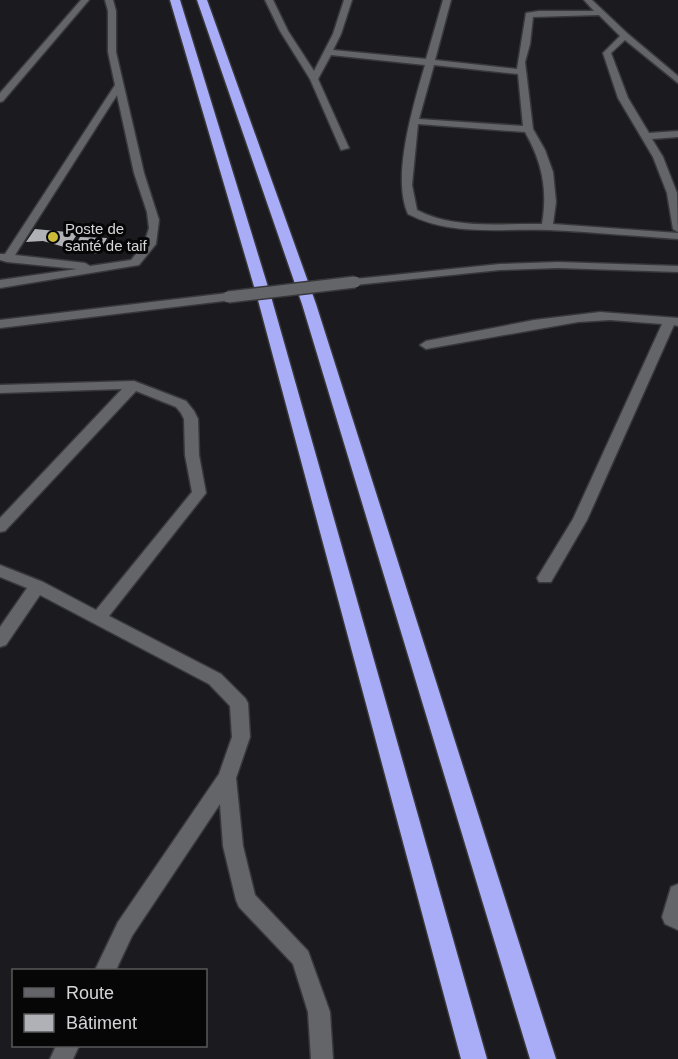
<svg xmlns="http://www.w3.org/2000/svg" width="678" height="1059" font-family="Helvetica,sans-serif">
	<rect width="100%" height="100%" fill="#1b1b1f"/>
	<g fill="#b0b1b6">
		<polygon points="35,229 78,233 68,248 43,241 26,242"/>
		<polygon points="80,237 107,238 99,254 85,253 87,249 74,248"/>
	</g>
	<g fill="none" stroke-linecap="round" stroke-linejoin="round">
		<g stroke="#38383b" stroke-width="3">
			<g id="street">
				<polygon points="81,0 89,0 3,101 0,102 0,93"/>
				<path d="M 105,0 L 113,0 L 116,11 L 116,52 L 144,173 L 159,220 L 156,244 L 139,265 L 0,288 L 0,280 L 77,269 L 7,262 L 0,260 L 0,254 L 5,254 L 115,85 L 108,52 L 108,11 ZM 117,95 L 134,173 L 147,212 L 149,228 L 144,244 L 131,260 L 90,266 L 85,263 L 15,255 Z"/>
				<path d="M 265,0 L 273,0 L 288,31 L 314,71 L 333,34 L 344,0 L 352,0 L 341,34 L 333,50 L 426,59 L 443,0 L 451,0 L 435,60 L 517,69 L 526,13 L 539,11 L 594,11 L 584,0 L 592,0 L 628,34 L 678,76 L 678,83 L 625,40 L 611,53 L 628,98 L 649,133 L 678,131 L 678,137 L 652,139 L 663,157 L 677,193 L 678,232 L 673,229 L 667,193 L 653,157 L 618,98 L 603,53 L 620,36 L 599,15 L 533,17 L 530,44 L 525,62 L 533,129 L 545,150 L 553,172 L 556,202 L 553,224 L 678,233 L 678,239 C 635,236 592,232 549,230 C 502,228 452,237 408,214 C 391,177 414,103 425,65 L 331,55 L 318,79 L 349,148 L 341,150 L 310,79 L 280,31 ZM 434,65 L 518,74 L 523,126 L 419,119 ZM 418,124 L 525,132 C 542,162 548,189 542,224 C 501,223 455,230 417,210 L 412,185 Z"/>
				<polygon points="228,293 234,297 232,300 0,328 0,320"/>
				<polygon points="600,312 678,318 678,326 674,325 587,520 551,582 539,582 537,578 573,519 662,324 610,320 578,322 426,349 420,345 426,341 534,320"/>
				<polygon points="134,381 186,401 194,411 198,419 199,455 206,493 109,616 221,674 245,698 248,703 250,737 236,778 243,846 255,895 308,951 330,1012 333,1059 311,1059 308,1012 293,964 239,907 236,900 223,846 220,804 132,936 116,970 95,970 118,922 219,774 232,737 230,706 209,684 40,595 6,645 0,647 0,627 27,588 0,577 0,565 43,582 96,610 192,492 185,455 184,419 181,413 176,407 136,391 5,531 0,532 0,518 122,389 0,393 0,385"/>
				<polygon points="678,884 678,930 665,924 662,917 671,887"/>
				<polygon points="56,1046 79,1046 73,1059 50,1059"/>
			</g>
		</g>
		<g stroke="#38383b" stroke-width="3">
			<polygon id="secondary" points="558,262 678,266 678,272 558,268 500,270 355,285 349,282 355,279 500,264"/>
		</g>
		<g stroke="#38383b" stroke-width="3">
			<g id="highway">
				<polygon points="170,0 180,0 272,300 487,1059 461,1059 258,300"/>
				<polygon points="197,0 207,0 316,304 556,1059 530,1059 302,304"/>
			</g>
		</g>
		<use href="#street" fill="#646569" fill-rule="evenodd"/>
		<use href="#secondary" fill="#646569" fill-rule="evenodd"/>
		<use href="#highway" fill="#a9adf8" fill-rule="evenodd"/>
		<g stroke="#38383b" stroke-width="14" stroke-linecap="butt">
			<polyline id="secondary-bridge" points="228,297 355,282"/>
		</g>
		<use href="#secondary-bridge" stroke="#646569" stroke-width="11"/>
	</g>
	<circle fill="#cbba39" stroke="#060607" stroke-width="2" cx="53" cy="237" r="6"/>
	<g text-anchor="middle" dominant-baseline="central" stroke-width="6" stroke-linejoin="round" paint-order="stroke">
		<g font-size="15" fill="#d5d5d8" stroke="#060607" text-anchor="start">
			<text x="65" y="228">Poste de<tspan x="65" dy="17">santé de taif</tspan></text>
		</g>
	</g>
	<rect x="12" y="969" width="195" height="78" fill="#060607" stroke="#59595b" stroke-width="1.5"/>
	<rect x="24" y="988" width="30" height="9" fill="#646569" stroke="#59595b" stroke-width="1.5"/>
	<text x="66" y="999" font-size="18" fill="#d5d5d8">Route</text>
	<rect x="24" y="1014" width="30" height="18" fill="#b0b1b6" stroke="#59595b" stroke-width="1.5"/>
	<text x="66" y="1029" font-size="18" fill="#d5d5d8">Bâtiment</text>
</svg>
